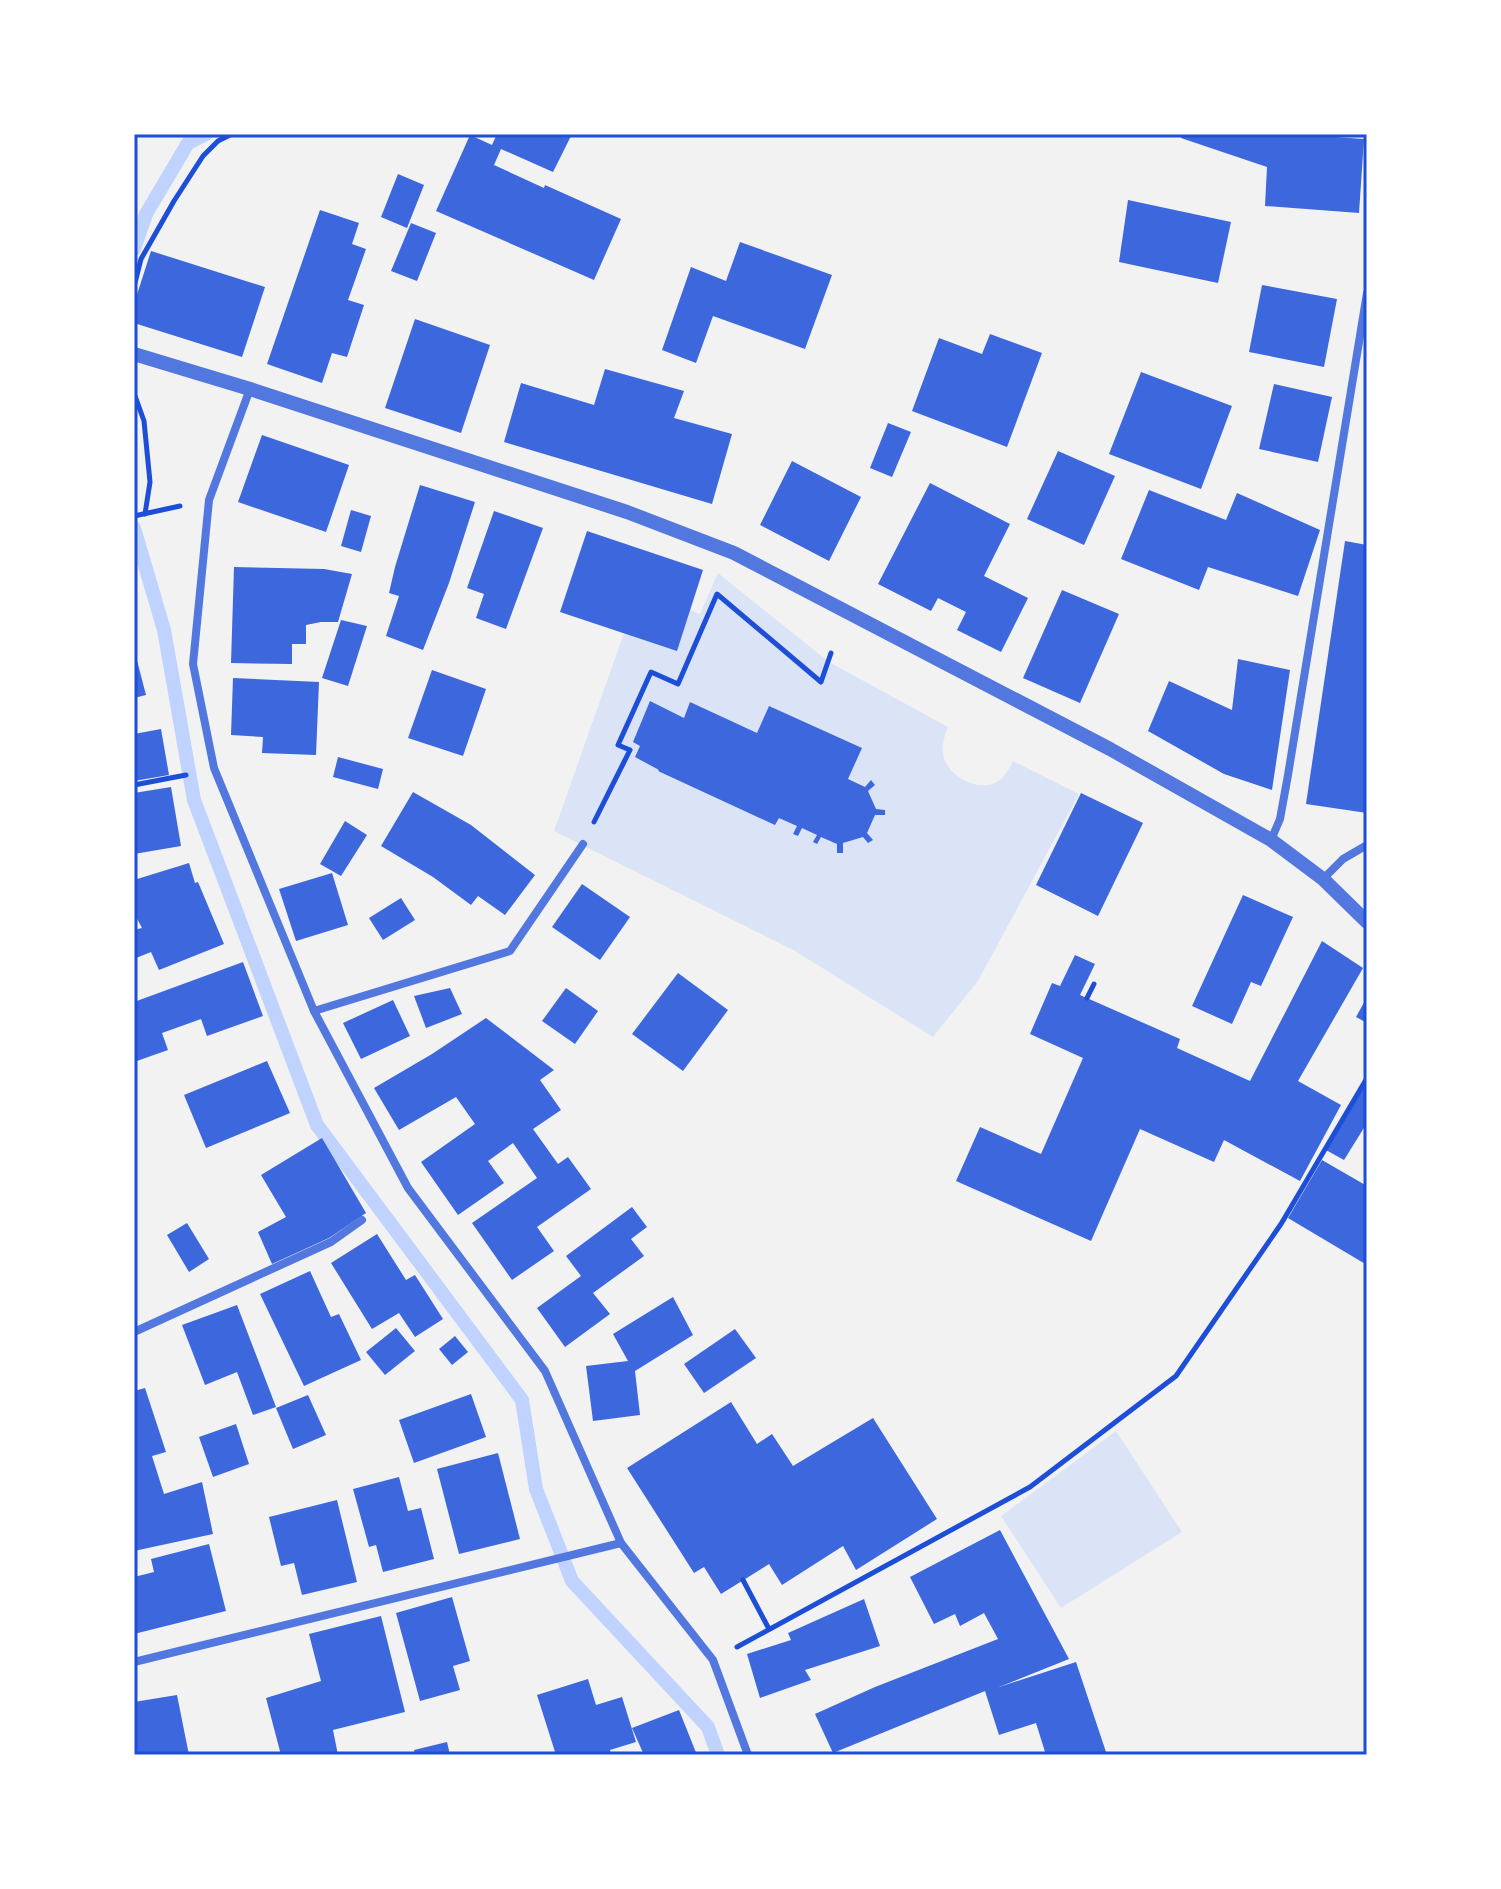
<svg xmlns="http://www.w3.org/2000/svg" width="1501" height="1889" font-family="'PT Sans Narrow',sans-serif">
	<rect width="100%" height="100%" fill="#f2f2f2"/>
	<g fill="#dbe4f7">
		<path d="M 718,573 L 829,662 L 948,727 C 944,736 941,749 944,758 C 951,780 985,795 1002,778 C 1007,773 1010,767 1013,761 L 1079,794 L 978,981 L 933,1037 L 795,951 L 554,831 L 624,633 L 677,650 L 690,610 L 700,614 Z"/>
		<polygon points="1116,1431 1182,1532 1061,1608 1001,1516"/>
	</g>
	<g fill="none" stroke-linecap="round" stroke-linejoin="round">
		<g stroke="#bfd3fe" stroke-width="14">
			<polyline points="134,249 146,214 188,143 206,134"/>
			<polyline points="134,528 164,630 194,800 317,1125 522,1400 536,1489 572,1581 708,1727 718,1755"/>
		</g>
	</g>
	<g fill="#3d67dc">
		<polygon points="497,134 572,134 553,172 501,149 494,165 544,188 545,185 621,219 594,280 436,211 470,135 492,145"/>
		<polygon points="1182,134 1293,134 1364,139 1359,213 1265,206 1267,167 1181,138"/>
		<polygon points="398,174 424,185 407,228 381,217"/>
		<polygon points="1128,200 1231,222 1218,283 1119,262"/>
		<polygon points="320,210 359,223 352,244 366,249 348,300 364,305 347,357 332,353 322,383 267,364"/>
		<polygon points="411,223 436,233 417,281 391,271"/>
		<polygon points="740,242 832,275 805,349 713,316 696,363 662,350 691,267 726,281"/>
		<polygon points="151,251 265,287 242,357 134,323 134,304"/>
		<polygon points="1262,285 1337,299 1324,367 1249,352"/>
		<polygon points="415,319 490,345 461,433 385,408"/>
		<polygon points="990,334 1042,353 1007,447 912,411 939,338 982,354"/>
		<polygon points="605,369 684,391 674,418 732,434 712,504 504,442 521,383 594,405"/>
		<polygon points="1141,372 1232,406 1201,489 1109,454"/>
		<polygon points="1274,384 1332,397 1318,462 1259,449"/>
		<polygon points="888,423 911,432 892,477 870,468"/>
		<polygon points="262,435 349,465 326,532 238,502"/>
		<polygon points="1058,451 1115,476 1084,545 1027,519"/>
		<polygon points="792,461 861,497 829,561 760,525"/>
		<polygon points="930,483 1010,524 984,576 1028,598 1001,652 957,630 966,612 938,598 931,611 878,584"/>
		<polygon points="420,485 475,502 449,583 423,650 386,636 399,596 389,593 395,567"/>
		<polygon points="1149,490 1226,520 1237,493 1320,530 1298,596 1208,567 1199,590 1121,559"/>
		<polygon points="351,510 371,516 361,552 341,546"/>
		<polygon points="494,511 543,528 506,629 476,618 484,594 467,588"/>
		<polygon points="587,531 703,570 677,651 560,612"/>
		<polygon points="1345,541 1367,545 1367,813 1306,804"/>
		<polygon points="234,567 324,569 352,574 338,622 321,622 306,625 306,644 292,644 292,664 231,663"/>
		<polygon points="1062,590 1119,614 1080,703 1023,678"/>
		<polygon points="341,620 367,626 348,686 322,678"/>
		<polygon points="134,649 146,695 134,698"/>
		<polygon points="1238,659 1290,670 1272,790 1224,774 1148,731 1169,681 1232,710"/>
		<polygon points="432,670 486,689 463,756 408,738"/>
		<polygon points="233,678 319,682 316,755 262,753 263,737 231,735"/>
		<polygon points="650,701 684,718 690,702 757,733 769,706 862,748 848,779 865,787 871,780 875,785 868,791 876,809 885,810 885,815 875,815 867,833 873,840 868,843 863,837 843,843 843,853 837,853 837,844 821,837 817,844 813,842 817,835 802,828 798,836 793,834 797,826 779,818 775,825 658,771 659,770 635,757 640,746 633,742"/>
		<polygon points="161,729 169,775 134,781 134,734"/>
		<polygon points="338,757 383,769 378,789 333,777"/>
		<polygon points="171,787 181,846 134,854 134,793"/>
		<polygon points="413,792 471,825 535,875 505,915 478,896 471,905 433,877 381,846"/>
		<polygon points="1081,793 1143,823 1098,916 1036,885"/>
		<polygon points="345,821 367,835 341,876 320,864"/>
		<polygon points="189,863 195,883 198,882 224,944 159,970 151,952 136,958 134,954 134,930 142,928 134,913 134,880"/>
		<polygon points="332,873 348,925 296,941 279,889"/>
		<polygon points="582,884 630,917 600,960 552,927"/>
		<polygon points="1243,895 1293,917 1261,986 1251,982 1232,1024 1192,1006"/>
		<polygon points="401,898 415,920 383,940 369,918"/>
		<polygon points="1322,941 1363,968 1298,1081 1341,1105 1300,1181 1224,1140 1214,1162 1140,1129 1091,1241 956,1181 980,1127 1041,1154 1083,1058 1030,1034 1052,983 1060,986 1075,955 1095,964 1080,995 1180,1039 1177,1048 1250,1081"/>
		<polygon points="243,962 263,1016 207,1036 201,1019 162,1033 168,1050 134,1062 134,1002"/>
		<polygon points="678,973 728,1010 683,1071 632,1034"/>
		<polygon points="450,988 462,1014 426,1028 414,996"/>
		<polygon points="566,988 598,1011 575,1044 542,1021"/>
		<polygon points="1367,997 1367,1023 1356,1017"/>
		<polygon points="393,1000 410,1036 361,1059 343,1023"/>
		<polygon points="486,1018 554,1070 540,1080 561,1110 533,1129 558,1164 568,1157 591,1189 537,1227 554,1251 512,1280 472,1223 537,1178 513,1143 488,1161 504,1183 458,1215 421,1162 475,1124 456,1097 399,1130 374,1088 432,1054"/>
		<polygon points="267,1061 290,1113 206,1148 184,1095"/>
		<polygon points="1367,1082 1367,1123 1344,1160 1326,1150"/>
		<polygon points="322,1138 366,1213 329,1238 272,1264 258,1232 286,1217 261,1175"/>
		<polygon points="1322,1160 1367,1186 1367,1265 1288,1218"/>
		<polygon points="632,1207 647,1227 631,1239 644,1256 593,1293 610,1314 565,1347 537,1308 581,1276 566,1256"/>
		<polygon points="187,1223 209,1259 189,1272 167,1235"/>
		<polygon points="377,1234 406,1280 415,1275 443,1319 415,1337 399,1313 372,1329 331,1263"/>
		<polygon points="310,1271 331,1317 339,1314 361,1360 304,1386 260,1294"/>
		<polygon points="673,1297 693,1335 635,1371 640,1415 593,1421 586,1366 628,1361 613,1334"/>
		<polygon points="237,1305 276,1407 253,1415 237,1372 205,1385 182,1325"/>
		<polygon points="396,1328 415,1351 385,1375 366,1352"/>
		<polygon points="735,1329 756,1358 704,1393 684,1364"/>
		<polygon points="455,1336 468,1352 452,1365 439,1349"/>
		<polygon points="145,1388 166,1452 152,1456 164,1494 202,1482 213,1534 134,1551 134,1391"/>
		<polygon points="471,1394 486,1437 414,1463 399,1420"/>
		<polygon points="308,1395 326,1435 293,1449 276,1408"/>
		<polygon points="731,1402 757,1444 772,1434 793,1466 873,1418 937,1519 856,1570 843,1546 782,1585 769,1564 721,1594 704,1567 694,1573 627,1468"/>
		<polygon points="236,1424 249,1464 213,1477 199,1437"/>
		<polygon points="498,1453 520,1539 459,1554 437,1469"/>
		<polygon points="399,1477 408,1511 421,1508 434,1559 383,1572 376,1545 369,1547 353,1489"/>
		<polygon points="337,1500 357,1582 302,1595 294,1563 281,1566 269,1517"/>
		<polygon points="1000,1530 1069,1659 999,1687 1076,1662 1107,1755 1046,1755 1036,1723 999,1735 985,1691 833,1753 815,1714 875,1687 998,1639 984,1613 960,1626 955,1614 934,1624 910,1577"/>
		<polygon points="209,1544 226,1611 134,1634 134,1577 154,1572 151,1559"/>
		<polygon points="452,1597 470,1661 453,1666 460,1690 420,1701 396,1613"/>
		<polygon points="864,1599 880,1646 805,1670 811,1680 760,1698 747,1654 791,1640 788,1633"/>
		<polygon points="381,1616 405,1712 333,1730 338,1755 281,1755 266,1698 321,1681 309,1634"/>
		<polygon points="588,1679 596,1705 622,1697 636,1742 610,1750 611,1755 556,1755 537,1695"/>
		<polygon points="177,1695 189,1755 137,1755 134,1741 134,1702"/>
		<polygon points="679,1710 697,1755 644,1755 632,1728"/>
		<polygon points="447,1742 450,1755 415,1755 414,1750"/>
	</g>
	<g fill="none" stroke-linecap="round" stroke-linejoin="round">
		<g stroke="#1d4ed8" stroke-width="5">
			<polyline points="134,287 141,259 174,201 203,156 218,141 232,134"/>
			<polyline points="134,393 144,421 150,482 145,514"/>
			<polyline points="134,516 180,506"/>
			<polyline points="134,785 186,775"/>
			<polyline points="594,822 630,750 618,745 651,672 678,684 717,594 821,682 831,653"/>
			<polyline points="1087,998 1094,984"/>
			<polyline points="743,1580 769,1629"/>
			<polyline points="737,1647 1030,1487 1176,1376 1281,1224 1367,1078"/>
		</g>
		<g stroke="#5277de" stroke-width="8">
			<polyline points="250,389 209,500 193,664 214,768 314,1011 408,1188 545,1371 621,1543 713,1660 748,1755"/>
			<polyline points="1271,840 1280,819 1288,775 1367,293"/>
			<polyline points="1323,879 1343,859 1367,845"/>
			<polyline points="314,1011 510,951 583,844"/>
			<polyline points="134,1332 331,1242 362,1220"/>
			<polyline points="134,1662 621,1543"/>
		</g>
		<polyline stroke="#5277de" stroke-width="14" points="134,354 250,389 627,512 734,553 1110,749 1271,840 1323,879 1367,922"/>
	</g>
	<rect width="1501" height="1889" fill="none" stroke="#ffffff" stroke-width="272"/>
	<rect x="136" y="136" width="1229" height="1617" fill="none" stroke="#1d4ed8" stroke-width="3"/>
</svg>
